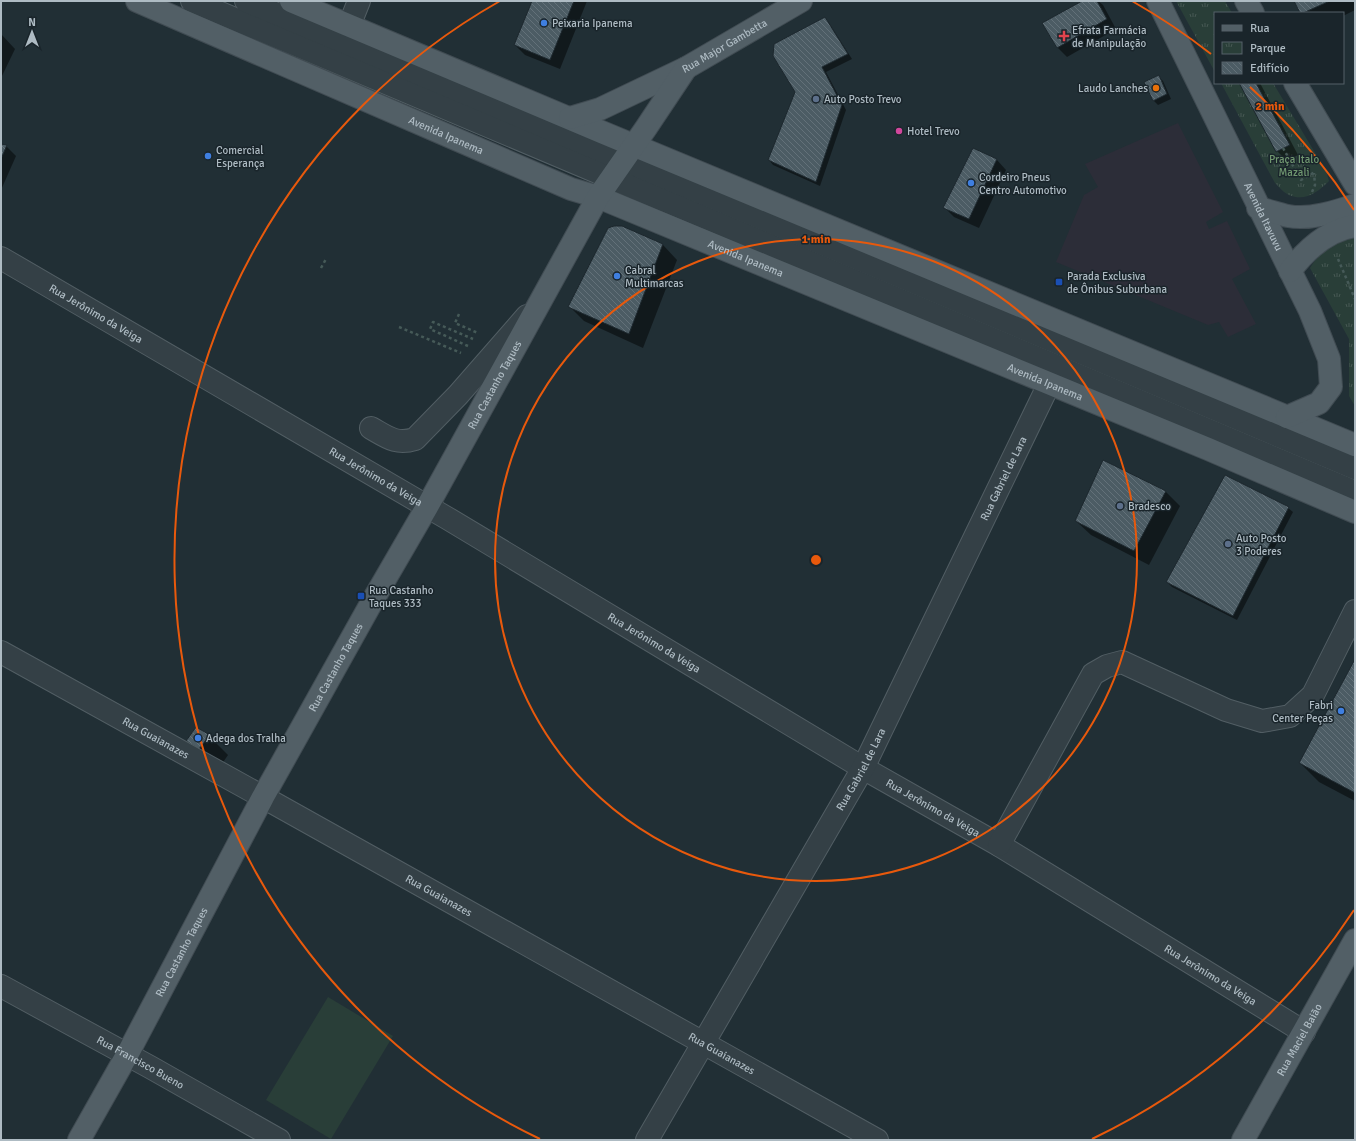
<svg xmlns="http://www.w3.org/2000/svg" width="1356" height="1141" font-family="Signika,sans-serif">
	<defs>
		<pattern id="park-tufts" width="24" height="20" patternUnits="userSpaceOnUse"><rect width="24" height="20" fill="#293e38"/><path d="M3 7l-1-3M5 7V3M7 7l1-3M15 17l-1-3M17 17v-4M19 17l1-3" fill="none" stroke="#465853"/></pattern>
		<pattern id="building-back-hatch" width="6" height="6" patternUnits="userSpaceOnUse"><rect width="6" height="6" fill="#4c5c64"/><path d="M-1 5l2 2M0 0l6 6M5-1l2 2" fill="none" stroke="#637179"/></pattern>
	</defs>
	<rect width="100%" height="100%" fill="#212f35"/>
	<polygon fill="#2c2d38" points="1178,123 1223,212 1206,222 1209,229 1227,221 1250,269 1232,279 1256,324 1228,337 1219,322 1208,325 1056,262 1084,195 1098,187 1085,164"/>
	<polygon fill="#293e38" points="328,997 393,1036 331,1139 266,1100"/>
	<g fill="url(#park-tufts)">
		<polygon points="1176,1 1225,1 1232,13 1215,13 1215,72"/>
		<path d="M 1221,83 L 1273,83 L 1326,171 L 1329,181 C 1318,192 1305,202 1289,195 C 1284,193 1279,187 1275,183 Z"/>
		<path d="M 1355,237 L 1355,406 L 1349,396 L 1349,339 L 1310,268 C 1322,249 1333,241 1355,237 Z"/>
	</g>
	<g fill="#0007">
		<polygon points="533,1 587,1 560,69 525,55 515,45"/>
		<polygon points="1084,1 1098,1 1103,5 1116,29 1067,57 1057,47"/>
		<polygon points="1295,1 1355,1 1355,10 1343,16 1343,13 1301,13"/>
		<polygon points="824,18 829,23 852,59 826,72 846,110 820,186 773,165 769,160"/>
		<polygon points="1,34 15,49 1,78"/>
		<polygon points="1159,77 1163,81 1171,99 1158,105 1153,100"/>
		<polygon points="1240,83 1260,83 1298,155 1287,161 1277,151"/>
		<polygon points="1,145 6,146 16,156 1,190"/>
		<polygon points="973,149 997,160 1006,170 979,228 954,217 944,207"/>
		<polygon points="622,227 663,245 677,260 643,348 584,321 569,306"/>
		<polygon points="1166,492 1180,506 1149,565 1091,535 1076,521"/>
		<polygon points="1288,508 1293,512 1237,620 1172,587 1167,582"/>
		<polygon points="1355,661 1355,801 1319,782 1300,763"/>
		<polygon points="196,729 209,736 228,755 219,768 206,760 187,741"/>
	</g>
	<g fill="url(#building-back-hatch)" stroke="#1c272d">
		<polygon points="532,1 574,1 550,60 514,45"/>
		<polygon points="1082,1 1097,1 1107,19 1057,48 1042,23"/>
		<polygon points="1294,1 1330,1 1303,13 1300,13"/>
		<polygon points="825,17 848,54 822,67 842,105 816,182 768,160 795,92 773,56 774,44"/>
		<polygon points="1159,75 1167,94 1153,101 1144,82"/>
		<polygon points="1239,83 1256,83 1290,145 1276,152"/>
		<polygon points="1,144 7,145 1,159"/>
		<polygon points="973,148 997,159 969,219 943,208"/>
		<polygon points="614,226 622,226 663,244 629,334 568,307 608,228"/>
		<polygon points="1103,460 1166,491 1134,551 1075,521"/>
		<polygon points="1225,475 1289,507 1233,616 1166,582"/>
		<polygon points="1355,659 1355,793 1299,763"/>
		<polygon points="196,727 210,735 199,749 186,741"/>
	</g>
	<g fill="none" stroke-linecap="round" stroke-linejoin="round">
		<g stroke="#525e64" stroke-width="24">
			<g id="minor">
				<polyline points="192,1 1355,492"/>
				<polyline points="246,1 1355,468"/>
				<polyline points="349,26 359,1"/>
				<path id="s1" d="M 1,258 L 447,518 L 863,768 L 999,845 L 1304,1032"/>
				<path d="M 371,428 C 387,437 396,445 415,439 L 458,395 L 527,316"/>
				<path id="s2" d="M 1,652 L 263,797 L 877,1140"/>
				<polyline points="999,845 1093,674 1107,666 1122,662 1226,710 1262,721 1290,716 1313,695 1355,611"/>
				<path id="s3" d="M 1,986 L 150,1067 L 279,1140"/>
				<path id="s4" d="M 647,1140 L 863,768 L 1049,384"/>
			</g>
		</g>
		<g stroke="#414c53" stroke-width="24">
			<g id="major">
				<path id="s5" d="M 137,1 L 571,189 L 598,197 L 1208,449 L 1355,512"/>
				<polyline points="291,1 604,133 1355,445"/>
				<path id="s6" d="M 1158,1 L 1310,311 L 1329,359 L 1331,387 L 1319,403 L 1287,417"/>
				<polyline points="1246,1 1253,13"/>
				<polyline points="1295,83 1355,184"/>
				<path id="s7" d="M 570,118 L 600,109 L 686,68 L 801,1"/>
				<path d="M 1258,208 C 1268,210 1278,214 1288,216 C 1310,220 1335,212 1355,205"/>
				<path d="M 1290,271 C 1306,250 1327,230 1355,226"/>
				<path id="s8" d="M 79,1140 L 127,1055 L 263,797 L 373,600 L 427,507 L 598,197 L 646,128 L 686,68"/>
				<path id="s9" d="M 1243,1140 L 1355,940"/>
			</g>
		</g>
		<g stroke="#465a58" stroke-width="2.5" stroke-dasharray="3 3" stroke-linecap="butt">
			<polyline points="1283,148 1301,180 1315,172"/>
			<polyline points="1312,192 1315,185 1314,173"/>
			<polyline points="1338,259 1355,299"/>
			<polyline points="321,268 326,259"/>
			<polyline points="459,314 455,323 478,333 478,334"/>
			<polyline points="399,327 461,353"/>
			<polyline points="468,346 430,329 433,322 473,339"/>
		</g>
		<use href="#minor" stroke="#344046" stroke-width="22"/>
		<use href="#major" stroke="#525f66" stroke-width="22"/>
	</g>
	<g fill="none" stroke="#e8590c" stroke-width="2">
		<circle cx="816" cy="560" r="321"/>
		<path d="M1354 910A642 642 0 0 1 1092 1139M540 1139A642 642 0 0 1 500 1M1132 1A642 642 0 0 1 1211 54M1250 87A642 642 0 0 1 1354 210"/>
	</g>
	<g fill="#3f7fe0" stroke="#1a252b" stroke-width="1.5">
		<circle cx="544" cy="23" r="4"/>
		<circle cx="208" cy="156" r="4"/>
		<circle cx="971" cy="183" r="4"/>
		<circle cx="617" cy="276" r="4"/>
		<circle cx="1341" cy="711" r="4"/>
		<circle cx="198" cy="738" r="4"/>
	</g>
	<path fill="#e0444e" stroke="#1a252b" stroke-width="1.5" d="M1062 30h4v4h4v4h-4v4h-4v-4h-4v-4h4z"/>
	<circle fill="#e8710a" stroke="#1a252b" stroke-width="1.5" cx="1156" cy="88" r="4"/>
	<g fill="#5c6f8a" stroke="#1a252b" stroke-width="1.5">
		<circle cx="816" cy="99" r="4"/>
		<circle cx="1120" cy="506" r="4"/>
		<circle cx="1228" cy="544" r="4"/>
	</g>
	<circle fill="#d1479c" stroke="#1a252b" stroke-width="1.5" cx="899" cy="131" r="4"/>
	<g fill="#1a4fb4" stroke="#1a252b" stroke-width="1.5">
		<rect x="1055" y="278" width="8" height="8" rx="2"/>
		<rect x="357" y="592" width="8" height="8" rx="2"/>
	</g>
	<g text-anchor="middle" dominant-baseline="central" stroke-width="3" stroke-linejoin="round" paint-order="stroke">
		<g font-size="11" fill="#aebbc3" stroke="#1a252b" text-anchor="start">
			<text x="552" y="23">Peixaria Ipanema</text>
			<text x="1072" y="30">Efrata Farmácia<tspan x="1072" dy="13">de Manipulação</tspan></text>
			<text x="1148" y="88" text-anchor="end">Laudo Lanches</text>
			<text x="824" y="99">Auto Posto Trevo</text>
			<text x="907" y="131">Hotel Trevo</text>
			<text x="216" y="150">Comercial<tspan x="216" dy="13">Esperança</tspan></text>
			<text x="979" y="177">Cordeiro Pneus<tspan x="979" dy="13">Centro Automotivo</tspan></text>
			<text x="625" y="270">Cabral<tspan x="625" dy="13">Multimarcas</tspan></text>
			<text x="1067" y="276">Parada Exclusiva<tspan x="1067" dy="13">de Ônibus Suburbana</tspan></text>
			<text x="1128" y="506">Bradesco</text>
			<text x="1236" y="538">Auto Posto<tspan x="1236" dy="13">3 Poderes</tspan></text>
			<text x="369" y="590">Rua Castanho<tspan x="369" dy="13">Taques 333</tspan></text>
			<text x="1333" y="705" text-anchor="end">Fabri<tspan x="1333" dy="13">Center Peças</tspan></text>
			<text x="206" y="738">Adega dos Tralha</text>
		</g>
		<g font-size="11" fill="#aebbc3" stroke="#1a252b">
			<text stroke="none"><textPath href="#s7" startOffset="171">Rua Major Gambetta</textPath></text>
			<text stroke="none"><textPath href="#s5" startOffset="337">Avenida Ipanema</textPath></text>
			<text stroke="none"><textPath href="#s6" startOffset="240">Avenida Itavuvu</textPath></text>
			<text stroke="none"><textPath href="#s5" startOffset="661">Avenida Ipanema</textPath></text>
			<text stroke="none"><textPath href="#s1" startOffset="110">Rua Jerônimo da Veiga</textPath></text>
			<text stroke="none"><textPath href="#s5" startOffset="985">Avenida Ipanema</textPath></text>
			<text stroke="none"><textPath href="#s8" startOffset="862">Rua Castanho Taques</textPath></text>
			<text stroke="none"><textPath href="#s1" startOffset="434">Rua Jerônimo da Veiga</textPath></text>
			<text stroke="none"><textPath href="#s4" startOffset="752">Rua Gabriel de Lara</textPath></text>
			<text stroke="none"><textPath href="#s1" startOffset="758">Rua Jerônimo da Veiga</textPath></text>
			<text stroke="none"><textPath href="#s8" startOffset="538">Rua Castanho Taques</textPath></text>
			<text stroke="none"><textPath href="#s2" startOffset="177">Rua Guaianazes</textPath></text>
			<text stroke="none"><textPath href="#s4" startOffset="428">Rua Gabriel de Lara</textPath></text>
			<text stroke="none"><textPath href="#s1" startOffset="1082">Rua Jerônimo da Veiga</textPath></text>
			<text stroke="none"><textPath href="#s2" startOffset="501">Rua Guaianazes</textPath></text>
			<text stroke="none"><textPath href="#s8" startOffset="214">Rua Castanho Taques</textPath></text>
			<text stroke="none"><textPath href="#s1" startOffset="1406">Rua Jerônimo da Veiga</textPath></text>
			<text stroke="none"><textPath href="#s9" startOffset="115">Rua Maciel Baião</textPath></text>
			<text stroke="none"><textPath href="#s2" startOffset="825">Rua Guaianazes</textPath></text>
			<text stroke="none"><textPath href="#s3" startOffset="159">Rua Francisco Bueno</textPath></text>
		</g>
		<g font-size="11" fill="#709770" stroke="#1a252b">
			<text x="1294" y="159">Praça Italo<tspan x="1294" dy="13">Mazali</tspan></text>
		</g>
	</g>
	<circle cx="816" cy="560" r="6" fill="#e8590c" stroke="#1a252b" stroke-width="2"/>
	<g font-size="12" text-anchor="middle" font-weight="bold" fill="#e8590c" stroke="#1a252b" stroke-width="3" stroke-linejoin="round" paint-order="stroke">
		<text x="1270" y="110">2 min</text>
		<text x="816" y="243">1 min</text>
	</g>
	<rect width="1356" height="1141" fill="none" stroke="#aebbc3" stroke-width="4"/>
	<rect x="1214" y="12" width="130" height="72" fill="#1a252b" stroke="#556168"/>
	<rect x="1222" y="25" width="20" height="6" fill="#525f66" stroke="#556168"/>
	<text x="1250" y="32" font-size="12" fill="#aebbc3">Rua</text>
	<rect x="1222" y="42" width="20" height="12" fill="url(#park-tufts)" stroke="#556168"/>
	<text x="1250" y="52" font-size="12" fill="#aebbc3">Parque</text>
	<rect x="1222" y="62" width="20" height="12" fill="url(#building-back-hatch)" stroke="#556168"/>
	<text x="1250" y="72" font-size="12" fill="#aebbc3">Edifício</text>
	<g transform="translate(32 32)" stroke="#1a252b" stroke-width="3" paint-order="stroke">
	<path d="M0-3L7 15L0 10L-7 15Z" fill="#aebbc3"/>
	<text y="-6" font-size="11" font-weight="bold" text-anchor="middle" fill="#aebbc3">N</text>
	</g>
</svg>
